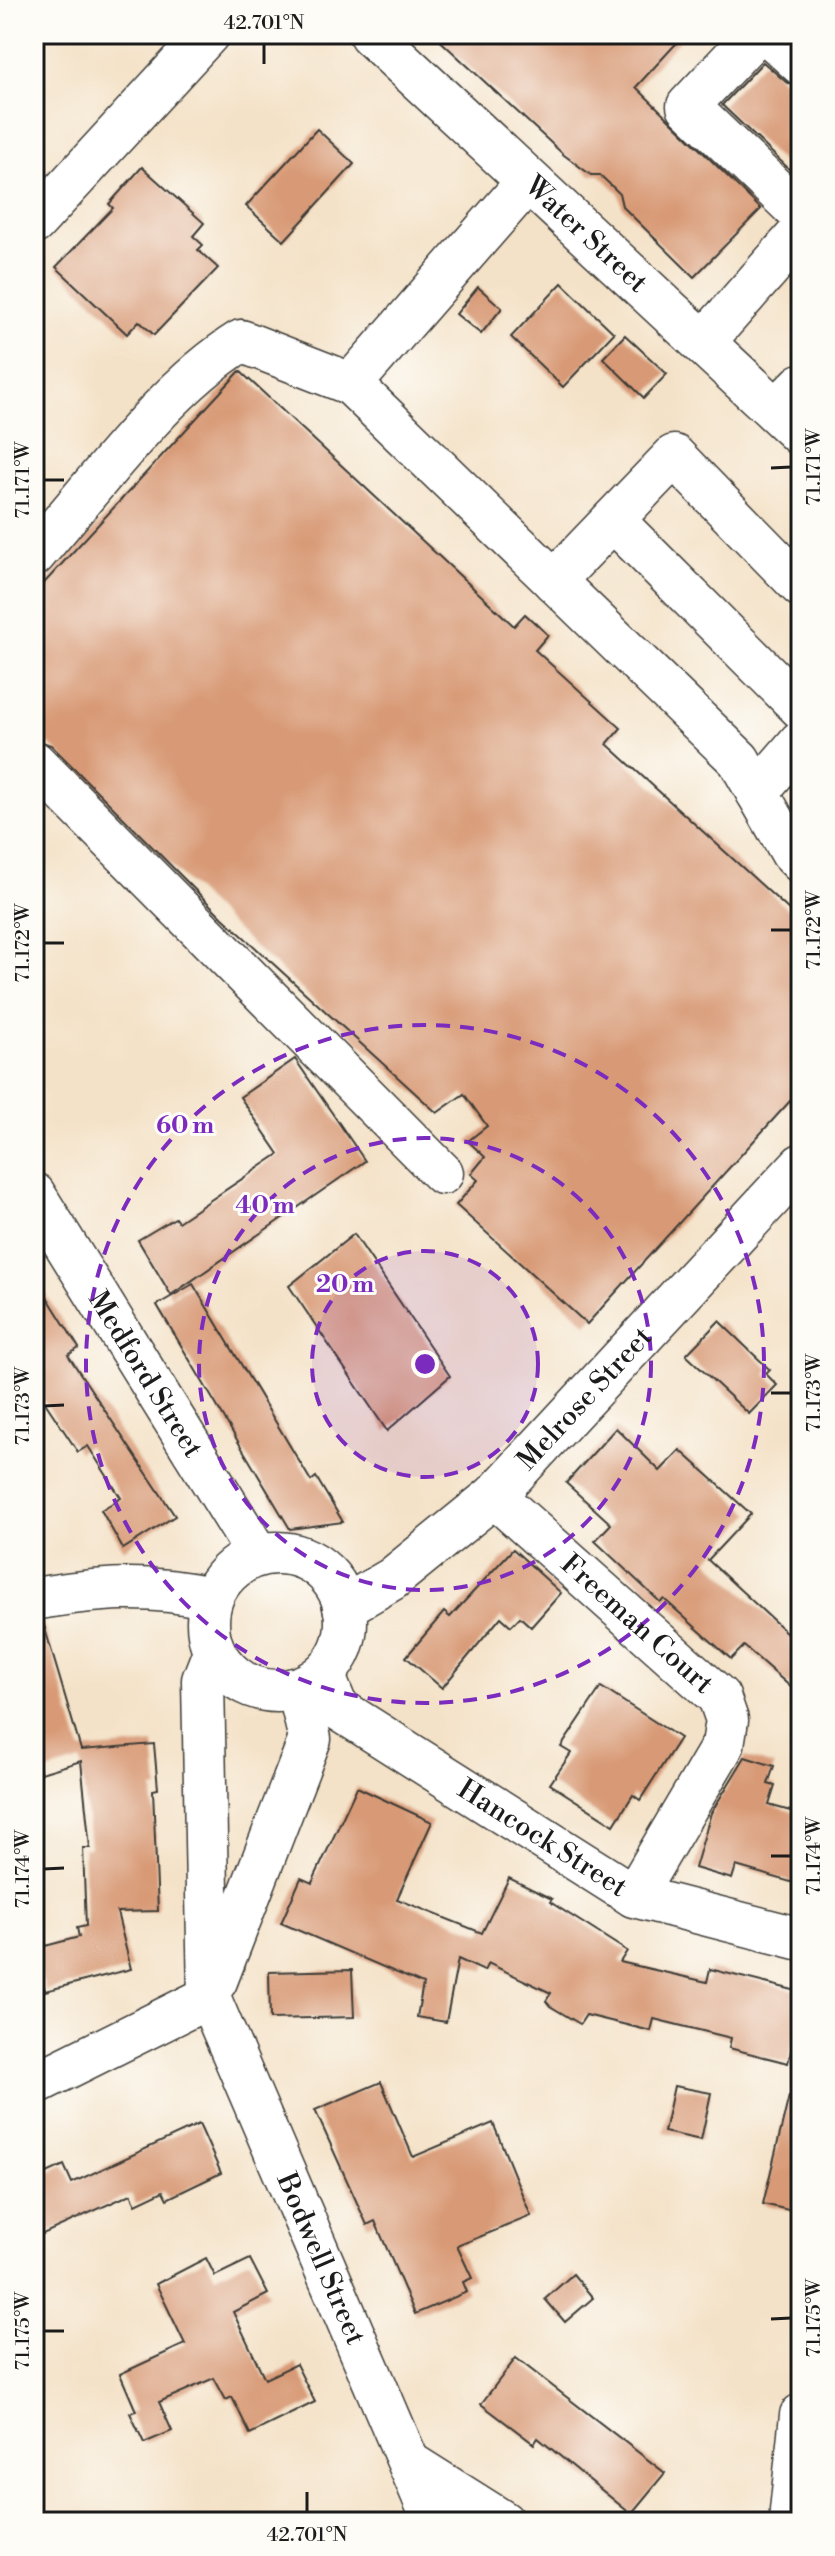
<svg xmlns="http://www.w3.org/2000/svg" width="835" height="2556" font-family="'Libre Bodoni',serif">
	<rect width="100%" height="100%" fill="#fdfcf7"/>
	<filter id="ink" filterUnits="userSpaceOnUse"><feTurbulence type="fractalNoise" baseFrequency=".0125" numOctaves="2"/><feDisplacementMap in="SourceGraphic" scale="16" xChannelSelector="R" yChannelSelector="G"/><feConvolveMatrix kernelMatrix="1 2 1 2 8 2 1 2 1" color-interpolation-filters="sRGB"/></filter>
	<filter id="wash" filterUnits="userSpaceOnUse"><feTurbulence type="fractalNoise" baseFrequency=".006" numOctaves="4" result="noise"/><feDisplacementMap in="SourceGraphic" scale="32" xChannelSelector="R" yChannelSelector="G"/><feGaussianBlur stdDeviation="1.8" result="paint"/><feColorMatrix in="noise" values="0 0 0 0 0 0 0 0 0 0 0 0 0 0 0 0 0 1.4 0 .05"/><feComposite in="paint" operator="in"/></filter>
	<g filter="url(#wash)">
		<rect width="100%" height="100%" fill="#f4e2c8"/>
		<g id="blocks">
			<g fill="#d89a76">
				<polygon points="433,34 685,34 636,87 761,209 694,277 622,206 619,193 600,175 591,175 564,155"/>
				<polygon points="763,62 786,82 801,87 801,147 795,154 798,164 790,170 722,105"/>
				<polygon points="317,129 354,164 284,241 246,206"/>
				<polygon points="142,167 204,223 193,236 203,245 198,250 218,268 154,335 139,321 127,334 56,267 113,208 109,204"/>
				<polygon points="562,283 614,333 563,387 511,337"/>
				<polygon points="478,287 502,308 481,334 456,314"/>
				<polygon points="625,335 667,374 644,398 603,358"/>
				<polygon points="240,371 514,626 525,614 548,635 535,650 621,728 607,744 801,921 801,1089 587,1324 456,1205 478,1180 471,1174 485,1157 468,1141 487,1126 464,1094 437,1113 223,918 51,745 34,739 34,594"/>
				<polygon points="295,1059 365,1161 171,1295 138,1240 175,1218 178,1222 279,1154 240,1097"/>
				<polygon points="354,1234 450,1376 387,1431 289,1286"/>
				<polygon points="34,1276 79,1348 68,1355 175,1516 123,1549 101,1510 121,1498 88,1446 78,1452 34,1386"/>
				<polygon points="193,1284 311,1481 316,1477 343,1522 290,1529 157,1305"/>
				<polygon points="719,1321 770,1370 766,1374 777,1385 749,1414 686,1355"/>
				<polygon points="616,1428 660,1471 680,1450 751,1514 708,1560 801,1646 801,1696 744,1646 731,1659 664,1599 660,1602 595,1541 611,1524 566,1483"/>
				<polygon points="513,1549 561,1593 531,1627 520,1617 511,1626 501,1617 442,1688 406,1657 444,1612 450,1617"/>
				<polygon points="34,1622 43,1622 81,1750 154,1744 158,1789 153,1790 158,1911 117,1912 131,1969 45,1991 34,1949 79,1937 77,1928 86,1926 83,1848 90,1848 81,1761 41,1773 34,1751"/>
				<polygon points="601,1687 680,1738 640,1800 633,1795 614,1825 550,1784 571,1753 561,1747"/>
				<polygon points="745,1757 774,1766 768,1784 775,1786 769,1805 801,1814 801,1885 736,1866 732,1879 695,1868 711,1813"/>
				<polygon points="357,1787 432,1822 397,1899 482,1933 509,1878 552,1899 550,1902 627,1951 620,1962 707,1982 710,1969 801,1992 801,2013 788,2063 729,2048 731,2038 654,2019 651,2031 586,2015 580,2024 550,2006 546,2001 551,1993 488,1963 484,1971 458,1959 446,2022 417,2017 423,1984 281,1923 301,1878 312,1883"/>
				<polygon points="352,1970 354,2017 270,2019 269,1972"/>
				<polygon points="381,2082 413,2157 493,2123 531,2216 457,2246 472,2278 463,2282 467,2292 415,2314 375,2221 367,2225 315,2110"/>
				<polygon points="674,2086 711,2093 701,2140 664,2132"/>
				<polygon points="789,2096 801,2097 801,2213 763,2204"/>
				<polygon points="199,2124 221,2173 167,2199 163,2191 136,2204 131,2194 34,2238 34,2179 64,2165 72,2183"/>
				<polygon points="206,2258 215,2276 250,2259 268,2294 233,2312 265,2379 296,2364 315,2402 250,2434 232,2397 226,2400 214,2378 159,2402 172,2431 144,2443 130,2413 136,2411 120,2374 185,2344 156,2284"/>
				<polygon points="573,2274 593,2298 565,2322 545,2299"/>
				<polygon points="516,2358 665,2473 631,2514 538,2438 534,2444 481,2404"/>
			</g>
		</g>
	</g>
	<g filter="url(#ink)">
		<use href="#blocks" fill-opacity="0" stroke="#3c3a36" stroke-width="2"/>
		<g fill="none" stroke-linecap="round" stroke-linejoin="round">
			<g stroke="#3c3a36" stroke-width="45">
				<g id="minor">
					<polyline points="756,34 688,106 801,214"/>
					<polyline points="768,34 801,64"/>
					<polyline points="528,181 351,384 739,760 792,853 801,862"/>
					<polyline points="34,223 208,34"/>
					<polyline points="703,343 801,232"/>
					<polyline points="775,411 801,385"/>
					<polyline points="613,520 801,708"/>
					<path d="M 34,555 C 96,485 164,389 241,341 L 351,384"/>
					<polyline points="554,581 674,456 801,586"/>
					<polyline points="34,762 442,1173"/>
					<polyline points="757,792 801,741"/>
					<path id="s1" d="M 34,1194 L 258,1555"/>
					<path id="s2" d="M 494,1496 L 719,1697 L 727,1720 L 723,1745 L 634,1896"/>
					<circle cx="277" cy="1622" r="69"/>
					<path d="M 34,1599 C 98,1588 147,1584 211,1598"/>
					<path id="s3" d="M 344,1607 L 392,1579 L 494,1496 L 801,1165"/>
					<path id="s4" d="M 214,1652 L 203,1680 L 209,1997 L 434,2522"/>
					<path id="s5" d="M 323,1674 L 337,1708 L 634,1896 L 801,1939"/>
					<polyline points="216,1981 310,1739 298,1689"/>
					<polyline points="34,2084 209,1997"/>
					<polyline points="411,2464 503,2522"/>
					<polyline points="793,2522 791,2511 801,2415"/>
				</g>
			</g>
			<g stroke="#3c3a36" stroke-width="47">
				<g id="major">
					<path id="s6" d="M 371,34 L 801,434"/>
				</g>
			</g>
			<use href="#minor" stroke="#fff" stroke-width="42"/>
			<use href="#major" stroke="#fff" stroke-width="44"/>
		</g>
	</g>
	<path fill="none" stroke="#1c1c1c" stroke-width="3" d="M 264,44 L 264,64M 771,468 L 791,467M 44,480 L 64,480M 771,930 L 791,930M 44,943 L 64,943M 771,1393 L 791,1393M 44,1406 L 64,1405M 771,1856 L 791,1856M 44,1869 L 64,1868M 771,2319 L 791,2318M 44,2331 L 64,2331M 307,2492 L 307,2512"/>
	<circle cx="425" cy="1364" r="113" fill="#7b2cbf" fill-opacity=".12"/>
	<g fill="none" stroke="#7b2cbf" stroke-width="4" stroke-dasharray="14 10">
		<circle cx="425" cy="1364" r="113"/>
		<circle cx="425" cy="1364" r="226"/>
		<circle cx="425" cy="1364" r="339"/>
	</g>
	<g text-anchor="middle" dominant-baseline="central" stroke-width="6" stroke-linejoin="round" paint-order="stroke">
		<g font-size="28" fill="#1c1c1c" stroke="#fdfcf7">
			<text stroke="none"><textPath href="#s6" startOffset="294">Water Street</textPath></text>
			<text stroke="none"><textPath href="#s1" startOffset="212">Medford Street</textPath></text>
			<text stroke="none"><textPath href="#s3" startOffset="320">Melrose Street</textPath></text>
			<text stroke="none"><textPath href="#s2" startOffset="192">Freeman Court</textPath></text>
			<text stroke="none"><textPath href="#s5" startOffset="280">Hancock Street</textPath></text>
			<text stroke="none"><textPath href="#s4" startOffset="632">Bodwell Street</textPath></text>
		</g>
	</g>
	<circle cx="425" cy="1364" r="12" fill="#7b2cbf" stroke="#fdfcf7" stroke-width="4"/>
	<g font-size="24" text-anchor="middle" font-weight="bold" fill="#7b2cbf" stroke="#fdfcf7" stroke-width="6" stroke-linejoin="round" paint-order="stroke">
		<text x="185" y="1133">60 m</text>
		<text x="265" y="1213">40 m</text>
		<text x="345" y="1292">20 m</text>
	</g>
	<rect width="835" height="2556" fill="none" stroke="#fdfcf7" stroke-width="88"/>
	<rect x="44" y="44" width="747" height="2468" fill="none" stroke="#1c1c1c" stroke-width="3"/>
	<g font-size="20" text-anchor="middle" fill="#1c1c1c">
		<text x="264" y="29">42.701°N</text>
		<text transform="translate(813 467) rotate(-90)" y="7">71.171°W</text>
		<text transform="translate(22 480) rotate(-90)" y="7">71.171°W</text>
		<text transform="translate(813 930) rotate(-90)" y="7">71.172°W</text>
		<text transform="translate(22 943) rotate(-90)" y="7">71.172°W</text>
		<text transform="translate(813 1393) rotate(-90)" y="7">71.173°W</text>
		<text transform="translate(22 1406) rotate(-90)" y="7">71.173°W</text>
		<text transform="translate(813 1856) rotate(-90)" y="7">71.174°W</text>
		<text transform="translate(22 1869) rotate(-90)" y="7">71.174°W</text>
		<text transform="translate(813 2318) rotate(-90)" y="7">71.175°W</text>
		<text transform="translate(22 2331) rotate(-90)" y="7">71.175°W</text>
		<text x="307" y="2541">42.701°N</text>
	</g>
</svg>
